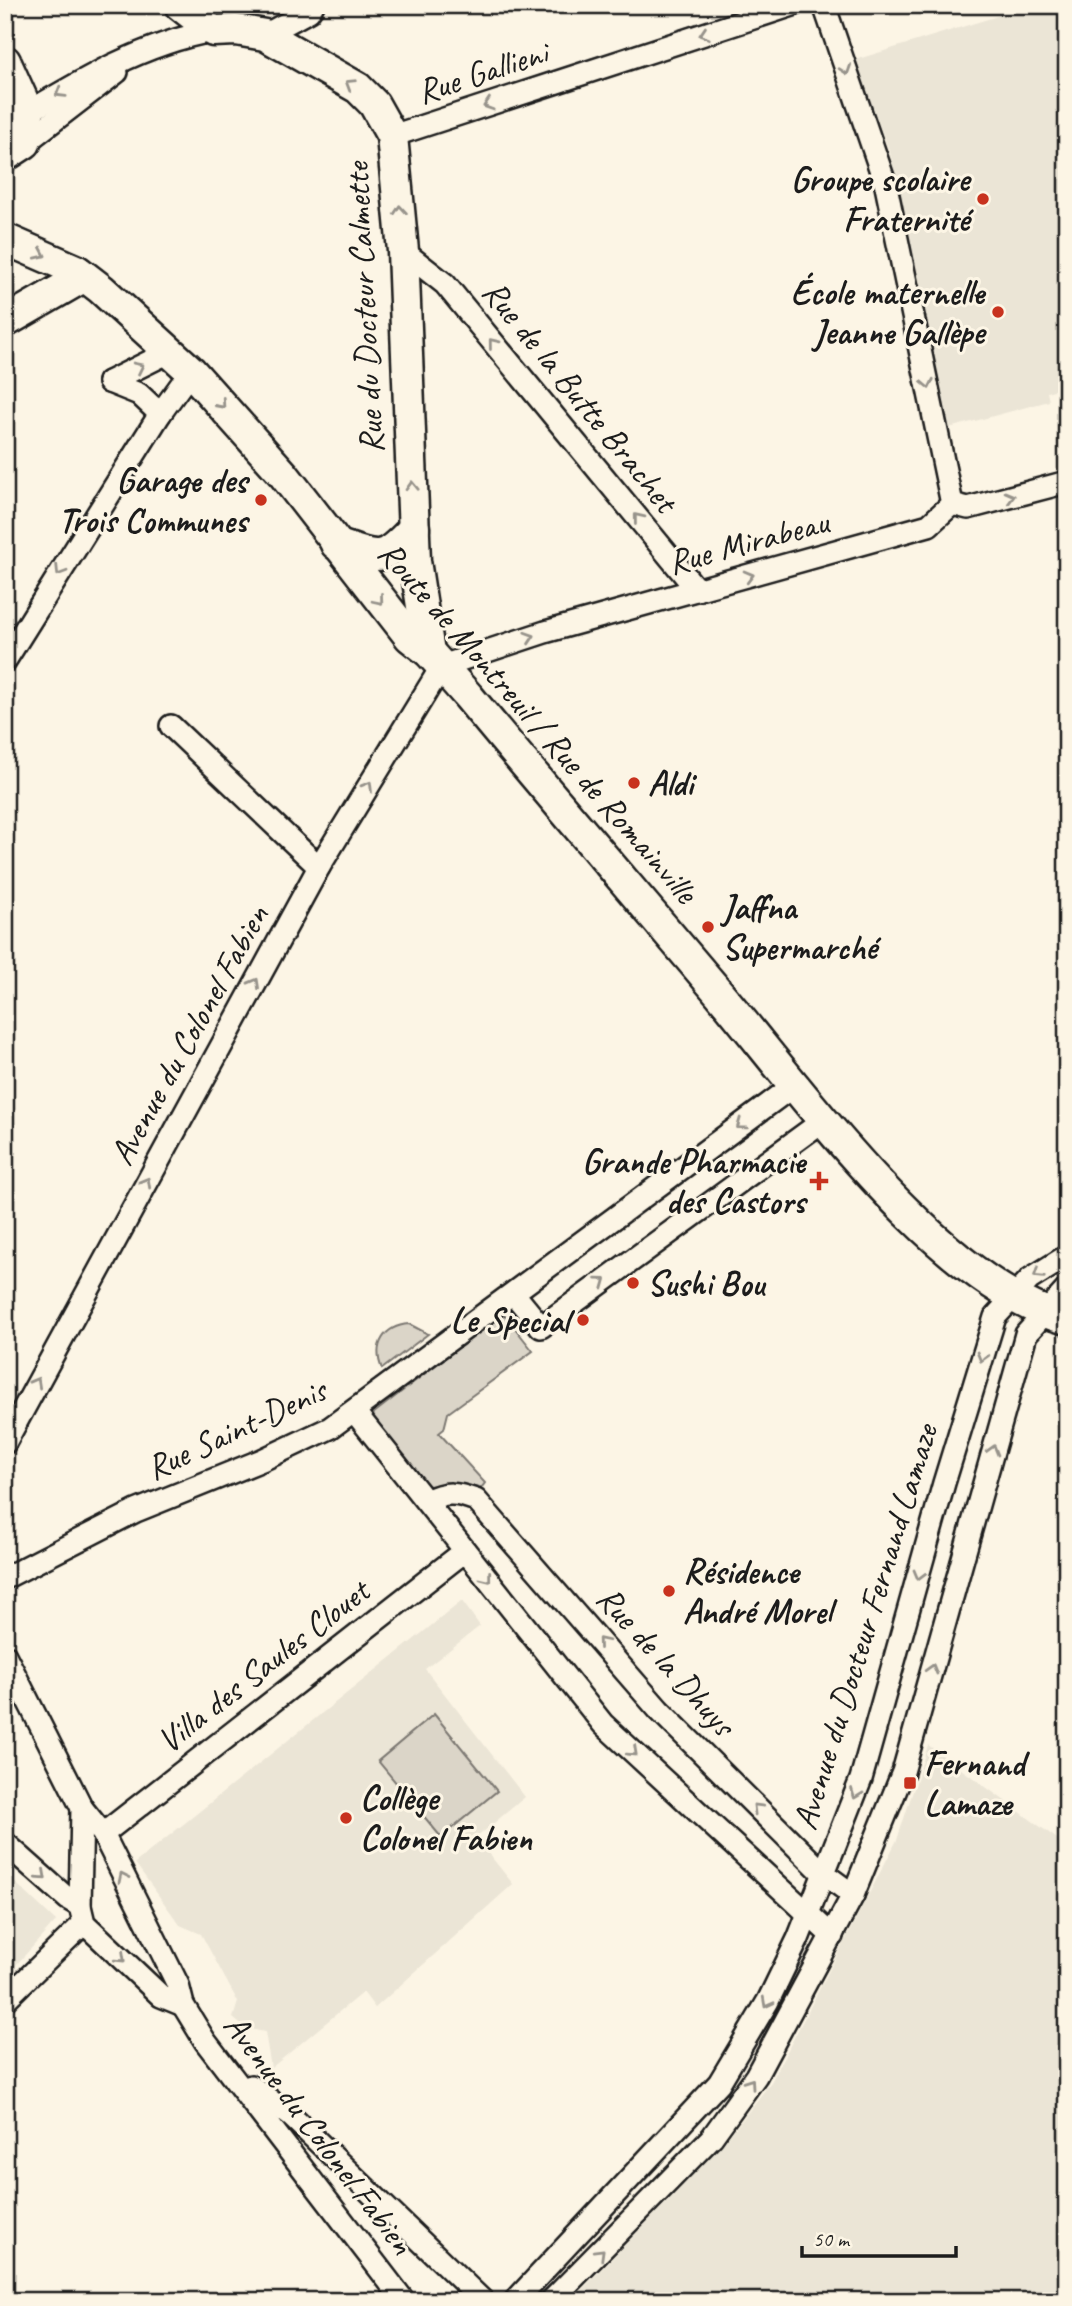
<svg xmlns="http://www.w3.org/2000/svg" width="1072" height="2306" font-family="Caveat,sans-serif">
	<rect width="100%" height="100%" fill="#fcf5e5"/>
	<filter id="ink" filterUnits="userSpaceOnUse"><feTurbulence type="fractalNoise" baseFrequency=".0143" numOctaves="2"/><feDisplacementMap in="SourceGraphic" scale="14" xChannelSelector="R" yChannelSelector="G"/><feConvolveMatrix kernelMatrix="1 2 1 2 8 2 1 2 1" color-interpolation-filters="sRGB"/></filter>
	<g filter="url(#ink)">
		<g fill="#ebe5d6">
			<polygon points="1033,5 1067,5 1067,386 1047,392 1049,401 949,428 916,309 911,247 890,153 855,60"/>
			<polygon points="462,1601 480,1626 425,1669 525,1797 476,1838 513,1884 375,2008 363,1992 271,2068 265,2032 245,2028 233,2018 238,2002 201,1934 180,1925 135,1863"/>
			<polygon points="928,1745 1067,1846 1067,2301 571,2301 725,2142 771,2082 897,1840"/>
			<polygon points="5,1873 56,1921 5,1977"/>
		</g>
		<g fill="#dbd5c8" stroke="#7c7872" stroke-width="2">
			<polygon points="503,1313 533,1351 448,1413 444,1429 439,1433 485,1483 478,1492 452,1485 425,1486 372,1420 374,1413"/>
			<path d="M 409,1324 L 428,1334 L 382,1369 C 372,1345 384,1326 409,1324 Z"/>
			<polygon points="434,1714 497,1791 441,1837 378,1761"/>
		</g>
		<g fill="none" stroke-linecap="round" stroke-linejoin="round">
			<g stroke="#1c1c1c" stroke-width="26">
				<g id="street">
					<polyline points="824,5 886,186 952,504"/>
					<polyline points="265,35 309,11 313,5"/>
					<path d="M 5,126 C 69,88 138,44 213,31"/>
					<polyline points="392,136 793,5"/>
					<polyline points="25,143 117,72"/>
					<polyline points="403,251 445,284 697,590"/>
					<polyline points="109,382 169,352"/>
					<polyline points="109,382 139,394 160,414"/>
					<polyline points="952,504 968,508 1067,482"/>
					<polyline points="5,661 160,414 191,371"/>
					<polyline points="171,726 319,867"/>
					<polyline points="514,1294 541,1327 824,1120"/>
					<polyline points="354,1411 603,1724 832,1936"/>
					<polyline points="5,1443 319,867 442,666 545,632 929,525 952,504"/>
					<path d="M 427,1501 C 445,1491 457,1493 476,1500 L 659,1710 L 823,1873 L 853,1895"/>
					<polyline points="5,1578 136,1511 262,1460 330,1428 796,1084"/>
					<polyline points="5,1655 82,1808 103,1834 178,1985 183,2005 205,2041 404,2301"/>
					<polyline points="82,1808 80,1906 84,1923 161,1996 183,2005"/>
					<polyline points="103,1834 465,1551"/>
					<polyline points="5,1843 68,1899 80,1906"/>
					<polyline points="5,2000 84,1923"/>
					<polyline points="251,2086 291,2116 483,2301"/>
					<polyline points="515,2301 719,2083 768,2001 798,1939 861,1779 944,1483 995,1317 1030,1279 1067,1256"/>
					<polyline points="551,2301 712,2137 756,2076 853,1895 903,1772 1026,1334 1067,1289"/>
				</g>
			</g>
			<g stroke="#1c1c1c" stroke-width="35">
				<g id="secondary">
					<polyline points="180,5 213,31 236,30 265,35 358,88 374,104 392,136 403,251 415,561 429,652"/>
					<polyline points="5,61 28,112 25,143 5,156"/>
					<polyline points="5,239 76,270"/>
					<path d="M 79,272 L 101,289 L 191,371 L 284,475 L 410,637 L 429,652 L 468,696 C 549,794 632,890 714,987 C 799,1087 938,1286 1067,1319"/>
					<polyline points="5,322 83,277"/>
					<path d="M 336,544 C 381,559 381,563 414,528"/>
				</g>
			</g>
			<use href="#street" stroke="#fcf5e5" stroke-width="21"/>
			<use href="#secondary" stroke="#fcf5e5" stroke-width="30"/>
		</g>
		<defs><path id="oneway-chevron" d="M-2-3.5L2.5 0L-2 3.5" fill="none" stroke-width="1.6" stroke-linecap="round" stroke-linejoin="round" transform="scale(1.75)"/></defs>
		<g stroke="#97938b">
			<use href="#oneway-chevron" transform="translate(704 34) rotate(162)"/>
			<use href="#oneway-chevron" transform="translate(846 70) rotate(71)"/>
			<use href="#oneway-chevron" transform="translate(350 84) rotate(-148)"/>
			<use href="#oneway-chevron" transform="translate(60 93) rotate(149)"/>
			<use href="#oneway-chevron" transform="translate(488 105) rotate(162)"/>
			<use href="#oneway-chevron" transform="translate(400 210) rotate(-95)"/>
			<use href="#oneway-chevron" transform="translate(41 254) rotate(24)"/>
			<use href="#oneway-chevron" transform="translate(493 343) rotate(-129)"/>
			<use href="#oneway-chevron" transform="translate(139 367) rotate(-26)"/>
			<use href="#oneway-chevron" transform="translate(928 384) rotate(78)"/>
			<use href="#oneway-chevron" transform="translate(221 404) rotate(48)"/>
			<use href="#oneway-chevron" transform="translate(412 486) rotate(-92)"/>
			<use href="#oneway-chevron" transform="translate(1010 497) rotate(-15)"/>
			<use href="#oneway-chevron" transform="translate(638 518) rotate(-129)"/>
			<use href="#oneway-chevron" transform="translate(60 571) rotate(122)"/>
			<use href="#oneway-chevron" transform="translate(749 576) rotate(-15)"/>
			<use href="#oneway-chevron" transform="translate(379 600) rotate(50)"/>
			<use href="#oneway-chevron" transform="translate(530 637) rotate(-18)"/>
			<use href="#oneway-chevron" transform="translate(368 786) rotate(-59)"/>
			<use href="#oneway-chevron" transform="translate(255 983) rotate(-61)"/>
			<use href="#oneway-chevron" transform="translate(741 1125) rotate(144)"/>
			<use href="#oneway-chevron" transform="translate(146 1182) rotate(-61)"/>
			<use href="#oneway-chevron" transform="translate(1038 1274) rotate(147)"/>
			<use href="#oneway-chevron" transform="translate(602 1282) rotate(-36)"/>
			<use href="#oneway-chevron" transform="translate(982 1357) rotate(106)"/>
			<use href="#oneway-chevron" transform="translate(36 1382) rotate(-61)"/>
			<use href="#oneway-chevron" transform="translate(993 1450) rotate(-74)"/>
			<use href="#oneway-chevron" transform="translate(919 1575) rotate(105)"/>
			<use href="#oneway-chevron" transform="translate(487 1578) rotate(52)"/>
			<use href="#oneway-chevron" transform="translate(602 1642) rotate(-130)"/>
			<use href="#oneway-chevron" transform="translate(932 1669) rotate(-74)"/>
			<use href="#oneway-chevron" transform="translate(633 1752) rotate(43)"/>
			<use href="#oneway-chevron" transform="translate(856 1794) rotate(111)"/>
			<use href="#oneway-chevron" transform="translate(757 1808) rotate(-135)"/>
			<use href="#oneway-chevron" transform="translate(42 1876) rotate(42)"/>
			<use href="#oneway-chevron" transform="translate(123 1877) rotate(-116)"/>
			<use href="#oneway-chevron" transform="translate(121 1958) rotate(43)"/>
			<use href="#oneway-chevron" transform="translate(767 2003) rotate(118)"/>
			<use href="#oneway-chevron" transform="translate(750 2083) rotate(-55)"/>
			<use href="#oneway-chevron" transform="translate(600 2253) rotate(-44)"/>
		</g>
	</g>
	<g fill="#c8321e" stroke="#fcf5e5" stroke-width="2.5">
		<circle cx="983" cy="199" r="7"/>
		<circle cx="998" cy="312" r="7"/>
		<circle cx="261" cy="500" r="7"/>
		<circle cx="634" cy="783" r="7"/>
		<circle cx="708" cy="927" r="7"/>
		<path d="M815.5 1170.5h7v7h7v7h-7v7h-7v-7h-7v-7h7z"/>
		<circle cx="633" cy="1283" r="7"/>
		<circle cx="583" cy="1320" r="7"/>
		<circle cx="669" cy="1591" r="7"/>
		<rect x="903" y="1776" width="14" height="14" rx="3.5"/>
		<circle cx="346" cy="1818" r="7"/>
	</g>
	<g text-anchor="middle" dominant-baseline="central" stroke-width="6" stroke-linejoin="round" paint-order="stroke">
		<g font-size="35" fill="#1c1c1c" stroke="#fcf5e5">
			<text transform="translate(482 72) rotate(-18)">Rue Gallieni</text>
			<text transform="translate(364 308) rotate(-93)">Rue du Docteur Calmette</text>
			<text transform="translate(580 396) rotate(51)">Rue de la Butte Brachet</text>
			<text transform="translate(748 542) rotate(-15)">Rue Mirabeau</text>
			<text transform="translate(538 722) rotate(49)">Route de Montreuil / Rue de Romainville</text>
			<text transform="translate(189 1035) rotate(-61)">Avenue du Colonel Fabien</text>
			<text transform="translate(236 1429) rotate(-25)">Rue Saint-Denis</text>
			<text transform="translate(865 1627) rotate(-73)">Avenue du Docteur Fernand Lamaze</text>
			<text transform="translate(666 1661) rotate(48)">Rue de la Dhuys</text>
			<text transform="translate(263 1666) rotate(-38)">Villa des Saules Clouet</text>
			<text transform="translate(319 2134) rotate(53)">Avenue du Colonel Fabien</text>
		</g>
		<g font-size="35" font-weight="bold" fill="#1c1c1c" stroke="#fcf5e5" text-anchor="start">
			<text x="969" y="179" text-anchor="end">Groupe scolaire<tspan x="969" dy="40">Fraternité</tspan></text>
			<text x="984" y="292" text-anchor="end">École maternelle<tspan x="984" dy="40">Jeanne Gallèpe</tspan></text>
			<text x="247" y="480" text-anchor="end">Garage des<tspan x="247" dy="40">Trois Communes</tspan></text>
			<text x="648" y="783">Aldi</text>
			<text x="722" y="907">Jaffna<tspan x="722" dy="40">Supermarché</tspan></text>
			<text x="805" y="1161" text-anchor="end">Grande Pharmacie<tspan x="805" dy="40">des Castors</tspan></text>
			<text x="647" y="1283">Sushi Bou</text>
			<text x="569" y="1320" text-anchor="end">Le Special</text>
			<text x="683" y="1571">Résidence<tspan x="683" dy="40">André Morel</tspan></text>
			<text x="924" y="1763">Fernand<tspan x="924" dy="40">Lamaze</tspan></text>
			<text x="360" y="1798">Collège<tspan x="360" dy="40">Colonel Fabien</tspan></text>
		</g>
	</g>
	<rect width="1072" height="2306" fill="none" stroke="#fcf5e5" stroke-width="28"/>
	<rect x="14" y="14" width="1044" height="2278" fill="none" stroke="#1c1c1c" stroke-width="2.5" filter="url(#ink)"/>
	<path d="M802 2246v10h154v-10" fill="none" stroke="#1c1c1c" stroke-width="3.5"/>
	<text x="813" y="2246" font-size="21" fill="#1c1c1c" stroke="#fcf5e5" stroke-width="5" paint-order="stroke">50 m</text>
</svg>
